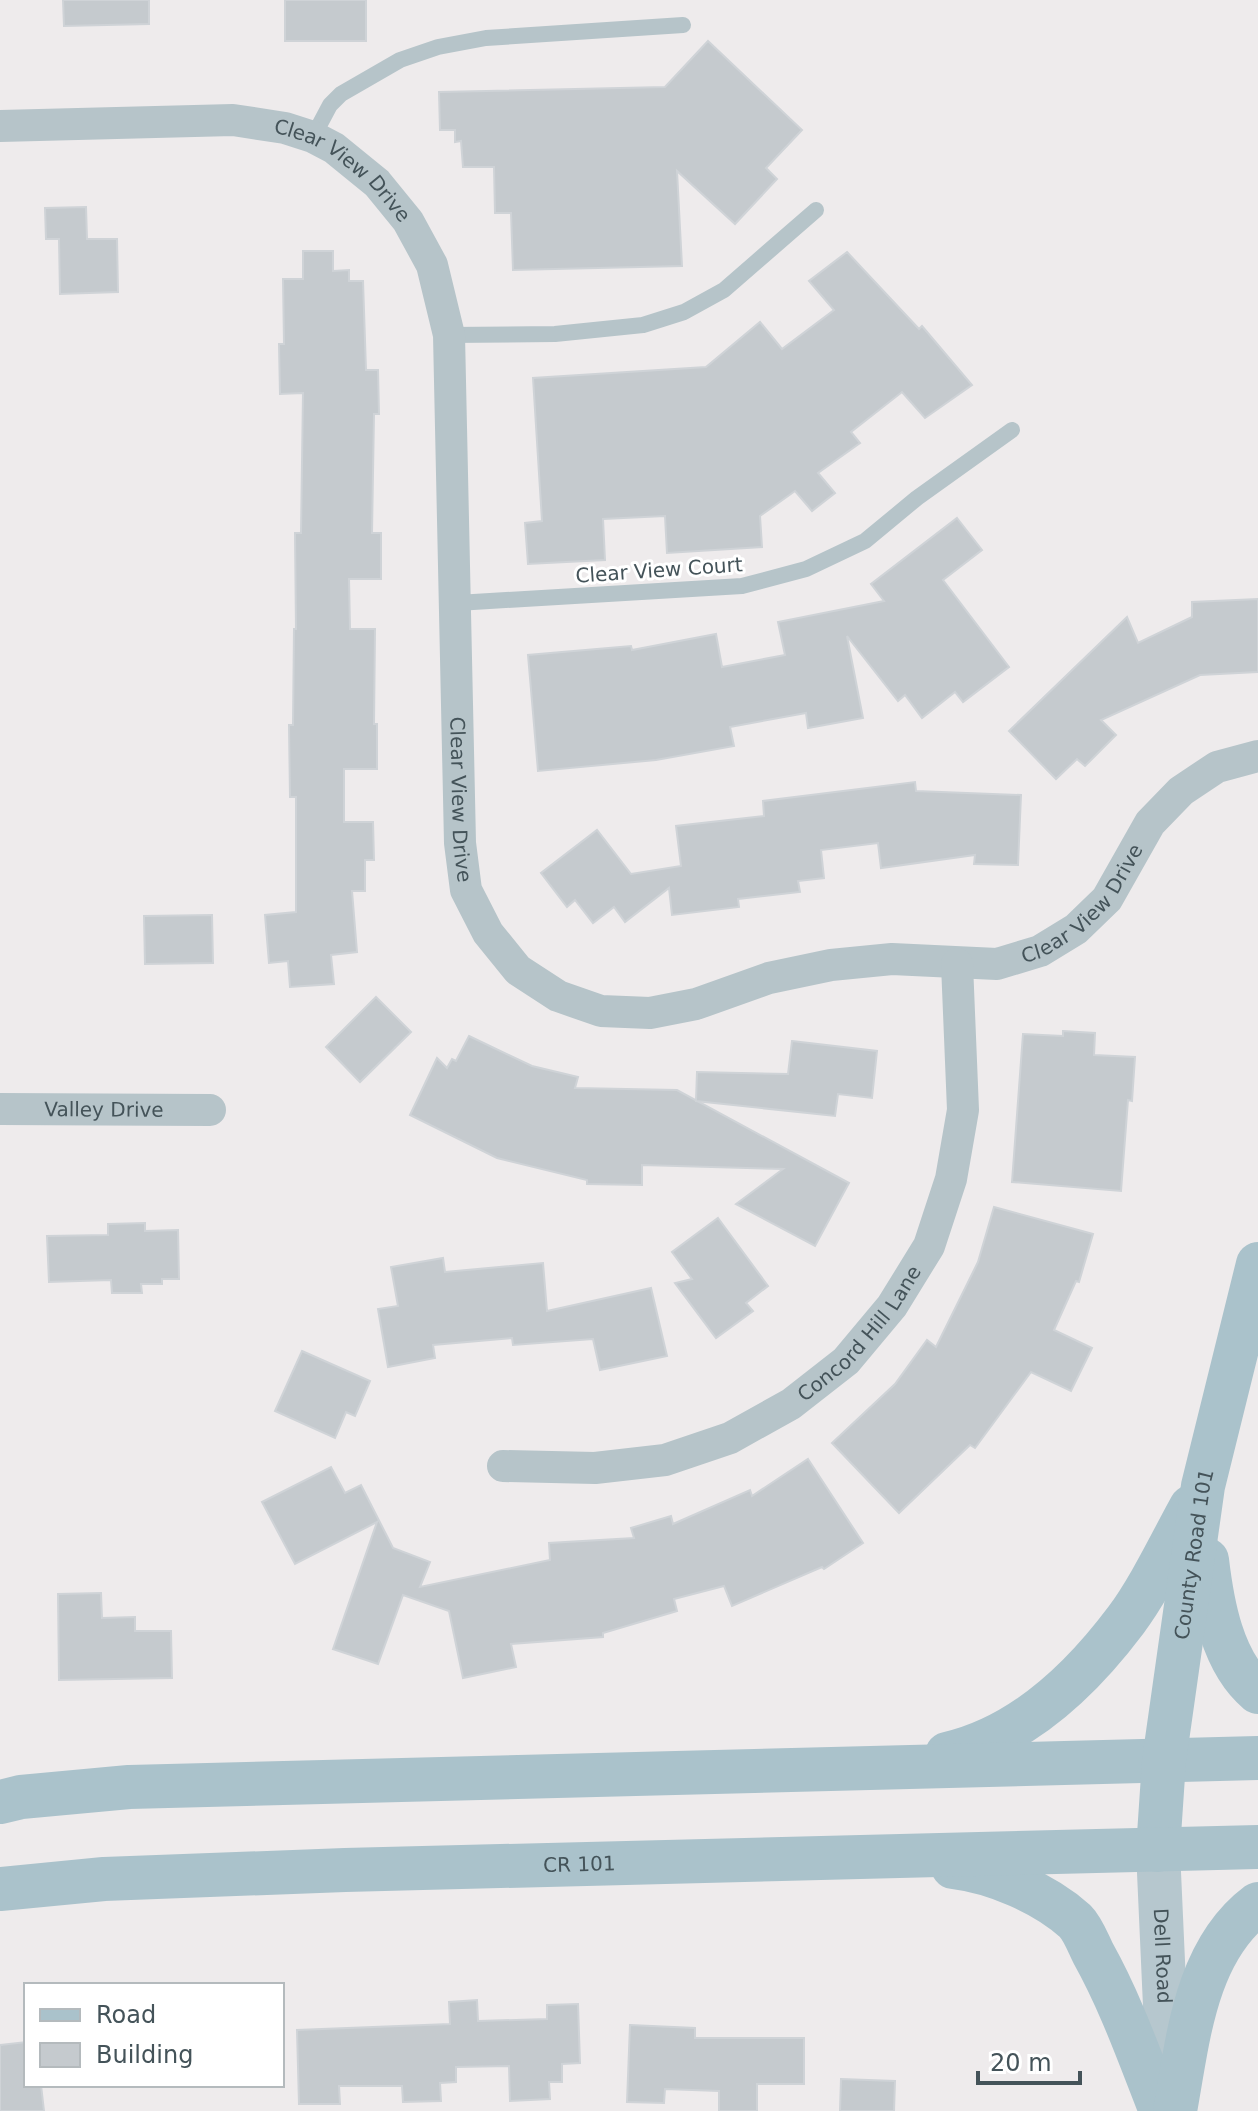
<svg xmlns="http://www.w3.org/2000/svg" width="1258" height="2111" font-family="'DejaVu Sans',sans-serif">
	<rect width="100%" height="100%" fill="#eeebec"/>
	<g fill="#c5cace" stroke="#cfd3d7" stroke-width="2">
		<polygon points="63,0 149,0 149,24 64,26"/>
		<rect x="285" y="0" width="81" height="41"/>
		<polygon points="708,41 802,130 766,168 777,179 735,224 677,171 682,266 513,270 511,213 495,213 494,167 463,167 461,141 455,142 455,130 440,130 439,92 665,87"/>
		<polygon points="86,207 87,239 117,239 118,292 60,294 59,239 46,239 45,208"/>
		<polygon points="303,251 333,251 333,271 349,270 349,281 363,281 366,370 378,370 379,414 374,414 372,533 381,533 381,579 349,579 350,629 375,629 374,724 377,724 377,769 344,769 344,822 373,822 374,860 365,860 365,891 352,891 357,952 331,955 334,984 290,987 288,961 269,963 265,915 296,912 296,797 290,797 289,725 293,725 294,629 296,629 295,533 301,533 303,393 280,394 279,344 284,344 283,279 303,279"/>
		<polygon points="847,252 919,329 922,326 972,385 925,418 902,392 851,432 860,443 818,473 835,493 812,511 795,491 760,516 762,547 667,553 665,516 603,519 605,560 528,564 525,523 542,521 533,378 706,367 760,322 782,349 834,310 809,281"/>
		<polygon points="957,518 982,550 943,580 1009,667 963,702 955,692 922,718 905,695 898,701 847,636 863,718 808,728 806,713 730,727 734,746 656,760 538,771 528,655 631,646 632,650 716,634 722,667 785,655 778,622 884,601 871,584"/>
		<polygon points="1258,599 1258,672 1200,675 1101,720 1116,735 1085,766 1077,759 1056,779 1009,731 1127,617 1138,643 1192,617 1192,602"/>
		<polygon points="915,782 916,791 1021,795 1018,865 974,864 975,855 881,868 878,843 821,850 824,878 798,881 800,892 738,899 739,907 672,915 669,888 625,922 614,907 593,923 575,900 567,907 541,873 597,830 631,874 681,866 676,826 764,816 763,801"/>
		<polygon points="212,915 213,963 145,964 144,916"/>
		<polygon points="376,997 411,1032 360,1082 326,1047"/>
		<polygon points="1063,1031 1095,1033 1094,1055 1135,1057 1132,1101 1128,1100 1121,1191 1012,1182 1023,1034 1063,1036"/>
		<polygon points="469,1036 532,1066 578,1077 575,1088 677,1090 849,1183 815,1246 736,1204 783,1169 642,1165 642,1185 587,1184 587,1180 497,1158 410,1115 437,1058 447,1068 452,1059 456,1061"/>
		<polygon points="792,1041 877,1051 872,1098 838,1094 835,1116 696,1101 697,1072 788,1074"/>
		<polygon points="994,1207 1093,1234 1079,1282 1076,1281 1054,1330 1092,1348 1071,1391 1031,1372 975,1448 970,1445 899,1513 832,1443 895,1384 927,1340 936,1347 978,1262"/>
		<polygon points="718,1218 768,1286 746,1303 753,1311 716,1338 675,1283 692,1279 672,1252"/>
		<polygon points="145,1223 145,1231 178,1230 179,1279 162,1279 162,1284 141,1284 142,1293 112,1293 111,1280 49,1282 47,1236 108,1235 108,1224"/>
		<polygon points="443,1258 445,1272 543,1263 547,1311 651,1288 667,1356 600,1370 593,1339 513,1345 512,1338 433,1345 435,1358 388,1367 378,1309 398,1306 391,1267"/>
		<polygon points="302,1351 370,1381 355,1416 346,1412 335,1438 275,1411"/>
		<polygon points="808,1459 863,1543 824,1569 822,1567 732,1606 724,1586 674,1599 677,1611 603,1633 603,1637 511,1644 516,1667 463,1678 449,1611 403,1595 378,1664 333,1649 377,1522 295,1564 262,1502 331,1467 345,1493 361,1485 393,1548 430,1562 420,1587 550,1560 549,1543 634,1538 631,1528 671,1516 673,1524 750,1490 752,1496"/>
		<polygon points="101,1593 102,1618 135,1617 135,1631 171,1631 172,1678 59,1680 58,1594"/>
		<polygon points="477,2000 478,2021 547,2019 547,2005 578,2004 580,2063 562,2064 562,2082 549,2082 550,2099 510,2101 509,2066 456,2067 456,2082 440,2083 441,2101 403,2102 402,2086 339,2086 340,2104 299,2104 297,2030 450,2024 449,2002"/>
		<polygon points="630,2025 695,2028 695,2038 804,2038 804,2084 757,2084 757,2111 719,2111 719,2091 665,2089 664,2103 627,2102"/>
		<polygon points="26,2042 26,2085 41,2085 44,2111 0,2111 0,2045"/>
		<polygon points="841,2079 895,2081 894,2111 840,2111"/>
	</g>
	<g fill="none" stroke-linecap="round" stroke-linejoin="round">
		<g stroke="#b6c4c9" stroke-width="16">
			<polyline points="313,137 330,105 341,94 400,60 438,47 486,38 683,25"/>
			<polyline points="449,335 555,334 643,325 684,312 724,290 816,210"/>
			<polyline points="457,603 742,586 806,569 865,541 917,498 1012,430"/>
		</g>
		<g stroke="#b6c4c9" stroke-width="32">
			<path id="s1" d="M 0,126 L 233,120 L 285,128 L 313,137 L 334,148 L 377,183 L 408,221 L 432,265 L 449,335 L 460,843 L 466,890 L 488,933 L 518,970 L 558,996 L 601,1011 L 650,1013 L 696,1004 L 769,978 L 831,965 L 892,959 L 997,964 L 1040,951 L 1076,929 L 1107,899 L 1150,823 L 1181,791 L 1217,767 L 1258,756"/>
			<path id="s2" d="M 0,1109 L 210,1110"/>
			<path id="s3" d="M 503,1466 L 595,1468 L 665,1460 L 730,1438 L 791,1404 L 846,1361 L 892,1306 L 929,1246 L 951,1179 L 963,1110 L 957,964"/>
		</g>
		<path stroke="#b6c7ce" stroke-width="44" id="s4" d="M 1158,1850 L 1169,2095"/>
		<g stroke="#aac2cb" stroke-width="44">
			<path d="M 1207,1560 C 1212,1603 1222,1662 1258,1692"/>
			<path d="M 947,1754 C 1022,1737 1081,1680 1126,1620 C 1150,1588 1171,1543 1191,1507"/>
			<polyline points="0,1802 21,1797 129,1787 1258,1758"/>
			<path id="s5" d="M 1158,1850 L 1164,1761 L 1203,1486 L 1258,1264"/>
			<path d="M 953,1867 C 994,1872 1044,1893 1075,1921 C 1083,1929 1088,1943 1093,1953 C 1121,2003 1140,2058 1161,2111"/>
			<path id="s6" d="M 0,1889 L 104,1879 L 345,1870 L 1258,1847"/>
			<path d="M 1175,2111 C 1188,2040 1195,1951 1258,1904"/>
		</g>
	</g>
	<g text-anchor="middle" dominant-baseline="central" stroke-width="6" stroke-linejoin="round" paint-order="stroke">
		<g font-size="20" fill="#445359" stroke="#fff">
			<text stroke="none"><textPath href="#s1" startOffset="358">Clear View Drive</textPath></text>
			<text transform="translate(659 570) rotate(-4)">Clear View Court</text>
			<text stroke="none"><textPath href="#s1" startOffset="1030">Clear View Drive</textPath></text>
			<text stroke="none"><textPath href="#s1" startOffset="1822">Clear View Drive</textPath></text>
			<text stroke="none"><textPath href="#s2" startOffset="104">Valley Drive</textPath></text>
			<text stroke="none"><textPath href="#s3" startOffset="400">Concord Hill Lane</textPath></text>
			<text stroke="none"><textPath href="#s5" startOffset="298">County Road 101</textPath></text>
			<text stroke="none"><textPath href="#s6" startOffset="580">CR 101</textPath></text>
			<text stroke="none"><textPath href="#s4" startOffset="106">Dell Road</textPath></text>
		</g>
	</g>
	<rect x="24" y="1983" width="260" height="104" fill="#ffffff" stroke="#b4babd" stroke-width="2"/>
	<rect x="40" y="2009" width="40" height="12" fill="#aac2cb" stroke="#b4babd" stroke-width="2"/>
	<text x="96" y="2023" font-size="24" fill="#445359">Road</text>
	<rect x="40" y="2043" width="40" height="24" fill="#c5cace" stroke="#b4babd" stroke-width="2"/>
	<text x="96" y="2063" font-size="24" fill="#445359">Building</text>
	<path d="M978 2071v12h102v-12" fill="none" stroke="#445359" stroke-width="4"/>
	<text x="990" y="2071" font-size="24" fill="#445359" stroke="#ffffff" stroke-width="6" paint-order="stroke">20 m</text>
</svg>
